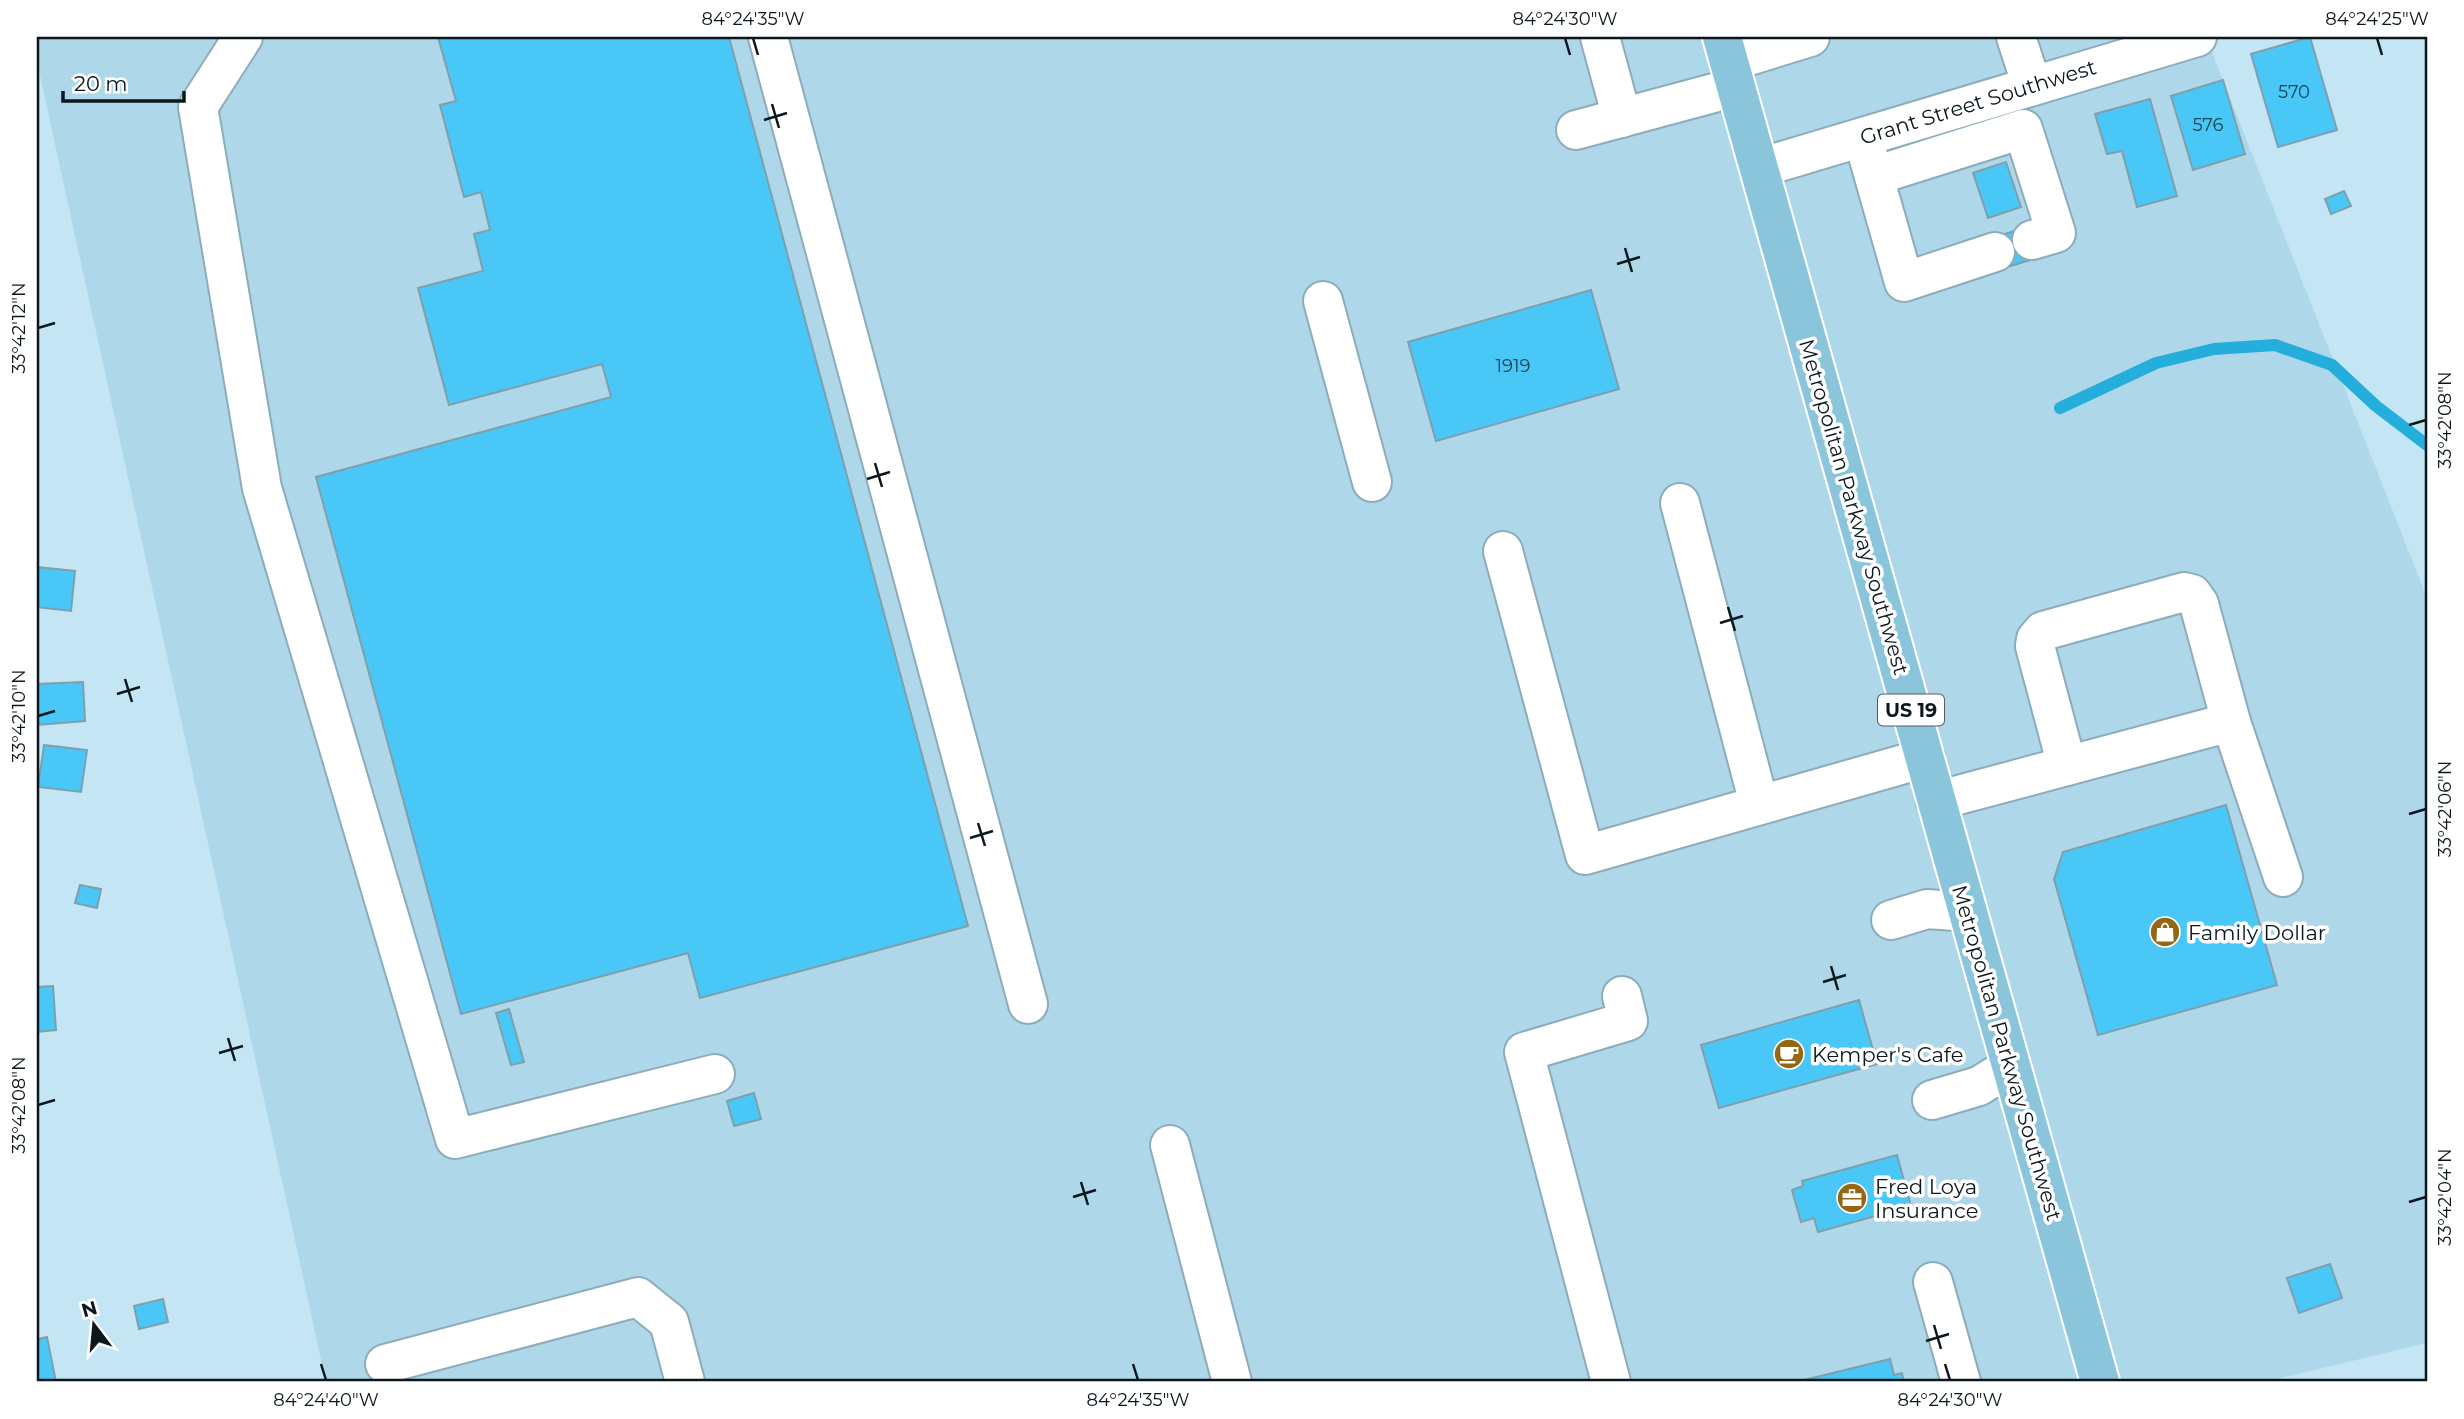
<svg xmlns="http://www.w3.org/2000/svg" width="2464" height="1419" font-family="Montserrat,sans-serif">
	<rect width="100%" height="100%" fill="#c3e5f4"/>
	<polygon fill="#aed7e9" points="37,37 2206,37 2427,598 2427,1343 2264,1382 326,1382 37,62"/>
	<g fill="none" stroke-linecap="round" stroke-linejoin="round">
		<polyline stroke="#23aedc" stroke-width="12" points="2060,408 2156,363 2214,349 2275,345 2332,365 2376,406 2427,445"/>
	</g>
	<g fill="#49c8f7" stroke="#7f9fad" stroke-width="2">
		<polygon points="438,37 729,37 968,926 700,998 688,953 461,1014 316,477 611,397 602,364 449,405 418,288 483,271 474,234 490,230 481,192 464,197 440,105 456,101"/>
		<polygon points="2310,37 2337,130 2278,147 2251,54"/>
		<polygon points="2223,80 2245,154 2193,170 2171,96"/>
		<polygon points="2150,99 2177,196 2137,207 2122,151 2107,154 2095,114"/>
		<polygon points="2006,162 2021,207 1988,218 1973,173"/>
		<polygon points="2344,191 2351,206 2331,214 2325,199"/>
		<polygon points="2027,227 2037,258 2001,269 1992,238"/>
		<polygon points="1591,290 1619,389 1436,441 1408,342"/>
		<polygon points="37,567 75,571 71,611 37,607"/>
		<polygon points="83,682 85,721 37,725 37,684"/>
		<polygon points="44,745 87,750 81,792 38,787"/>
		<polygon points="2226,805 2277,985 2098,1035 2054,879 2063,852"/>
		<polygon points="80,885 101,889 97,908 75,903"/>
		<polygon points="53,986 56,1030 37,1032 37,987"/>
		<polygon points="1859,1000 1877,1064 1719,1108 1701,1045"/>
		<polygon points="509,1009 524,1062 511,1065 496,1013"/>
		<polygon points="754,1093 761,1119 734,1126 727,1101"/>
		<polygon points="1897,1155 1911,1206 1818,1232 1814,1218 1801,1222 1792,1190 1803,1186 1802,1181"/>
		<polygon points="2330,1264 2342,1298 2299,1313 2287,1278"/>
		<polygon points="163,1299 168,1322 139,1329 134,1306"/>
		<polygon points="47,1337 56,1382 37,1382 37,1339"/>
		<polygon points="1890,1359 1894,1375 1902,1373 1904,1382 1796,1382"/>
	</g>
	<g fill="none" stroke-linecap="round" stroke-linejoin="round">
		<g stroke="#8cacba" stroke-width="42">
			<g id="minor">
				<polyline points="243,37 198,107 262,488 455,1139 715,1074"/>
				<polyline points="768,37 1028,1004"/>
				<polyline points="1600,37 1622,118"/>
				<polyline points="2016,37 2032,86"/>
				<polyline points="1729,62 1810,37"/>
				<polyline points="1576,130 1736,87"/>
				<polyline points="1867,152 1904,282 1995,252"/>
				<polyline points="1759,168 2197,37"/>
				<polyline points="1874,176 2023,129 2056,233 2032,240"/>
				<polyline points="1323,301 1372,482"/>
				<polyline points="1680,503 1759,804"/>
				<polyline points="1503,551 1585,855 1925,758"/>
				<polyline points="2067,766 2035,646 2036,639 2043,631 2184,592 2192,594 2199,604 2231,722"/>
				<polyline points="1936,801 2231,722 2283,877"/>
				<polyline points="1891,920 1927,909 1968,912"/>
				<polyline points="1932,1100 1979,1086 2011,1066"/>
				<polyline points="1170,1145 1232,1382"/>
				<polyline points="1933,1282 1961,1382"/>
				<polyline points="385,1364 638,1297 669,1322 685,1382"/>
				<polyline points="1611,1382 1524,1052 1628,1021 1622,996"/>
			</g>
		</g>
		<g stroke="#fff" stroke-width="42">
			<polyline id="major" points="1722,37 2100,1382"/>
		</g>
		<use href="#minor" stroke="#fff" stroke-width="38"/>
		<use href="#major" stroke="#8ac5dc" stroke-width="38"/>
	</g>
	<path fill="none" stroke="#0b171c" stroke-width="2.5" d="M 753,38 L 758,55M 1565,38 L 1570,55M 2377,38 L 2382,55M 772,104 L 779,128M 764,120 L 787,113M 1625,248 L 1632,272M 1617,264 L 1640,257M 38,328 L 55,323M 2409,425 L 2426,420M 875,463 L 882,487M 867,479 L 890,472M 1728,607 L 1735,631M 1720,623 L 1743,616M 125,679 L 132,702M 117,694 L 140,687M 38,716 L 55,711M 2409,814 L 2426,809M 978,823 L 985,846M 970,838 L 993,831M 1831,966 L 1838,990M 1823,982 L 1846,975M 228,1038 L 235,1061M 219,1053 L 243,1046M 38,1105 L 55,1100M 1081,1182 L 1088,1205M 1073,1197 L 1096,1190M 2409,1202 L 2426,1197M 1934,1325 L 1941,1349M 1926,1341 L 1949,1334M 321,1364 L 326,1380M 1133,1364 L 1138,1380M 1945,1364 L 1950,1380"/>
	<defs>
		<g id="shop-disc" transform="scale(1.575)"><circle r="9.5" fill="#946713" stroke="#fff"/><path d="M-5-2.5h2.3a2.7 3.5 0 0 1 5.4 0H5L5.5 6h-11ZM-1.5-2.5h3a1.5 2.3 0 0 0-3 0Z" fill="#fff"/></g>
		<g id="cafe-disc" transform="scale(1.575)"><circle r="9.5" fill="#946713" stroke="#fff"/><path d="M-5.5-4.5H6V0H3Q3 3.5 0 3.5H-2.5Q-5.5 3.5-5.5 0ZM3-3.2v2h1.7v-2ZM-6 4.5H4V6H-6Z" fill="#fff"/></g>
		<g id="office-disc" transform="scale(1.575)"><circle r="9.5" fill="#946713" stroke="#fff"/><path d="M-6-3h4V-5.5h4V-3h4V5H-6ZM-1-4.5V-3h2v-1.5ZM-6 0V1H6V0Z" fill="#fff"/></g>
	</defs>
	<g fill-rule="evenodd">
		<use href="#shop-disc" x="2165" y="932"/>
		<use href="#cafe-disc" x="1789" y="1054"/>
		<use href="#office-disc" x="1852" y="1198"/>
	</g>
	<g text-anchor="middle" dominant-baseline="central" stroke-width="7" stroke-linejoin="round" paint-order="stroke">
		<g font-size="18" fill="#1a4353">
			<text x="2294" y="92">570</text>
			<text x="2208" y="125">576</text>
			<text x="1513" y="366">1919</text>
		</g>
		<rect fill="#fff" stroke="#545d60" stroke-width="2" x="1878" y="694.5" width="66" height="31" rx="5"/>
		<g font-size="19" font-weight="bold" fill="#0b171c">
			<text x="1911" y="710">US 19</text>
		</g>
		<g font-size="21" fill="#0b171c" stroke="#fff">
			<text transform="translate(1978 102) rotate(-17)">Grant Street Southwest</text>
			<text transform="translate(1854 507) rotate(74)">Metropolitan Parkway Southwest</text>
			<text transform="translate(2007 1053) rotate(74)">Metropolitan Parkway Southwest</text>
		</g>
		<g font-size="21" fill="#0b171c" stroke="#fff" text-anchor="start">
			<text x="2188" y="932">Family Dollar</text>
			<text x="1812" y="1054">Kemper's Cafe</text>
			<text x="1875" y="1186">Fred Loya<tspan x="1875" dy="24">Insurance</tspan></text>
		</g>
	</g>
	<rect width="2464" height="1419" fill="none" stroke="#ffffff" stroke-width="77"/>
	<g transform="translate(94 1325) rotate(344)" stroke="#ffffff" stroke-width="5" paint-order="stroke">
	<path d="M0-5L12 26L0 18L-12 26Z" fill="#0b171c"/>
	<text y="-10" font-size="19" font-weight="bold" text-anchor="middle" fill="#0b171c">N</text>
	</g>
	<path d="M63 91v10h121v-10" fill="none" stroke="#0b171c" stroke-width="3.5"/>
	<text x="74" y="91" font-size="21" fill="#0b171c" stroke="#ffffff" stroke-width="5" paint-order="stroke">20 m</text>
	<rect x="38" y="38" width="2388" height="1342" fill="none" stroke="#0b171c" stroke-width="2.5"/>
	<g font-size="18" text-anchor="middle" fill="#0b171c">
		<text x="753" y="25">84°24'35"W</text>
		<text x="1565" y="25">84°24'30"W</text>
		<text x="2377" y="25">84°24'25"W</text>
		<text transform="translate(19 328) rotate(-90)" y="6">33°42'12"N</text>
		<text transform="translate(2445 420) rotate(-90)" y="6">33°42'08"N</text>
		<text transform="translate(19 716) rotate(-90)" y="6">33°42'10"N</text>
		<text transform="translate(2445 809) rotate(-90)" y="6">33°42'06"N</text>
		<text transform="translate(19 1105) rotate(-90)" y="6">33°42'08"N</text>
		<text transform="translate(2445 1197) rotate(-90)" y="6">33°42'04"N</text>
		<text x="326" y="1406">84°24'40"W</text>
		<text x="1138" y="1406">84°24'35"W</text>
		<text x="1950" y="1406">84°24'30"W</text>
	</g>
</svg>
